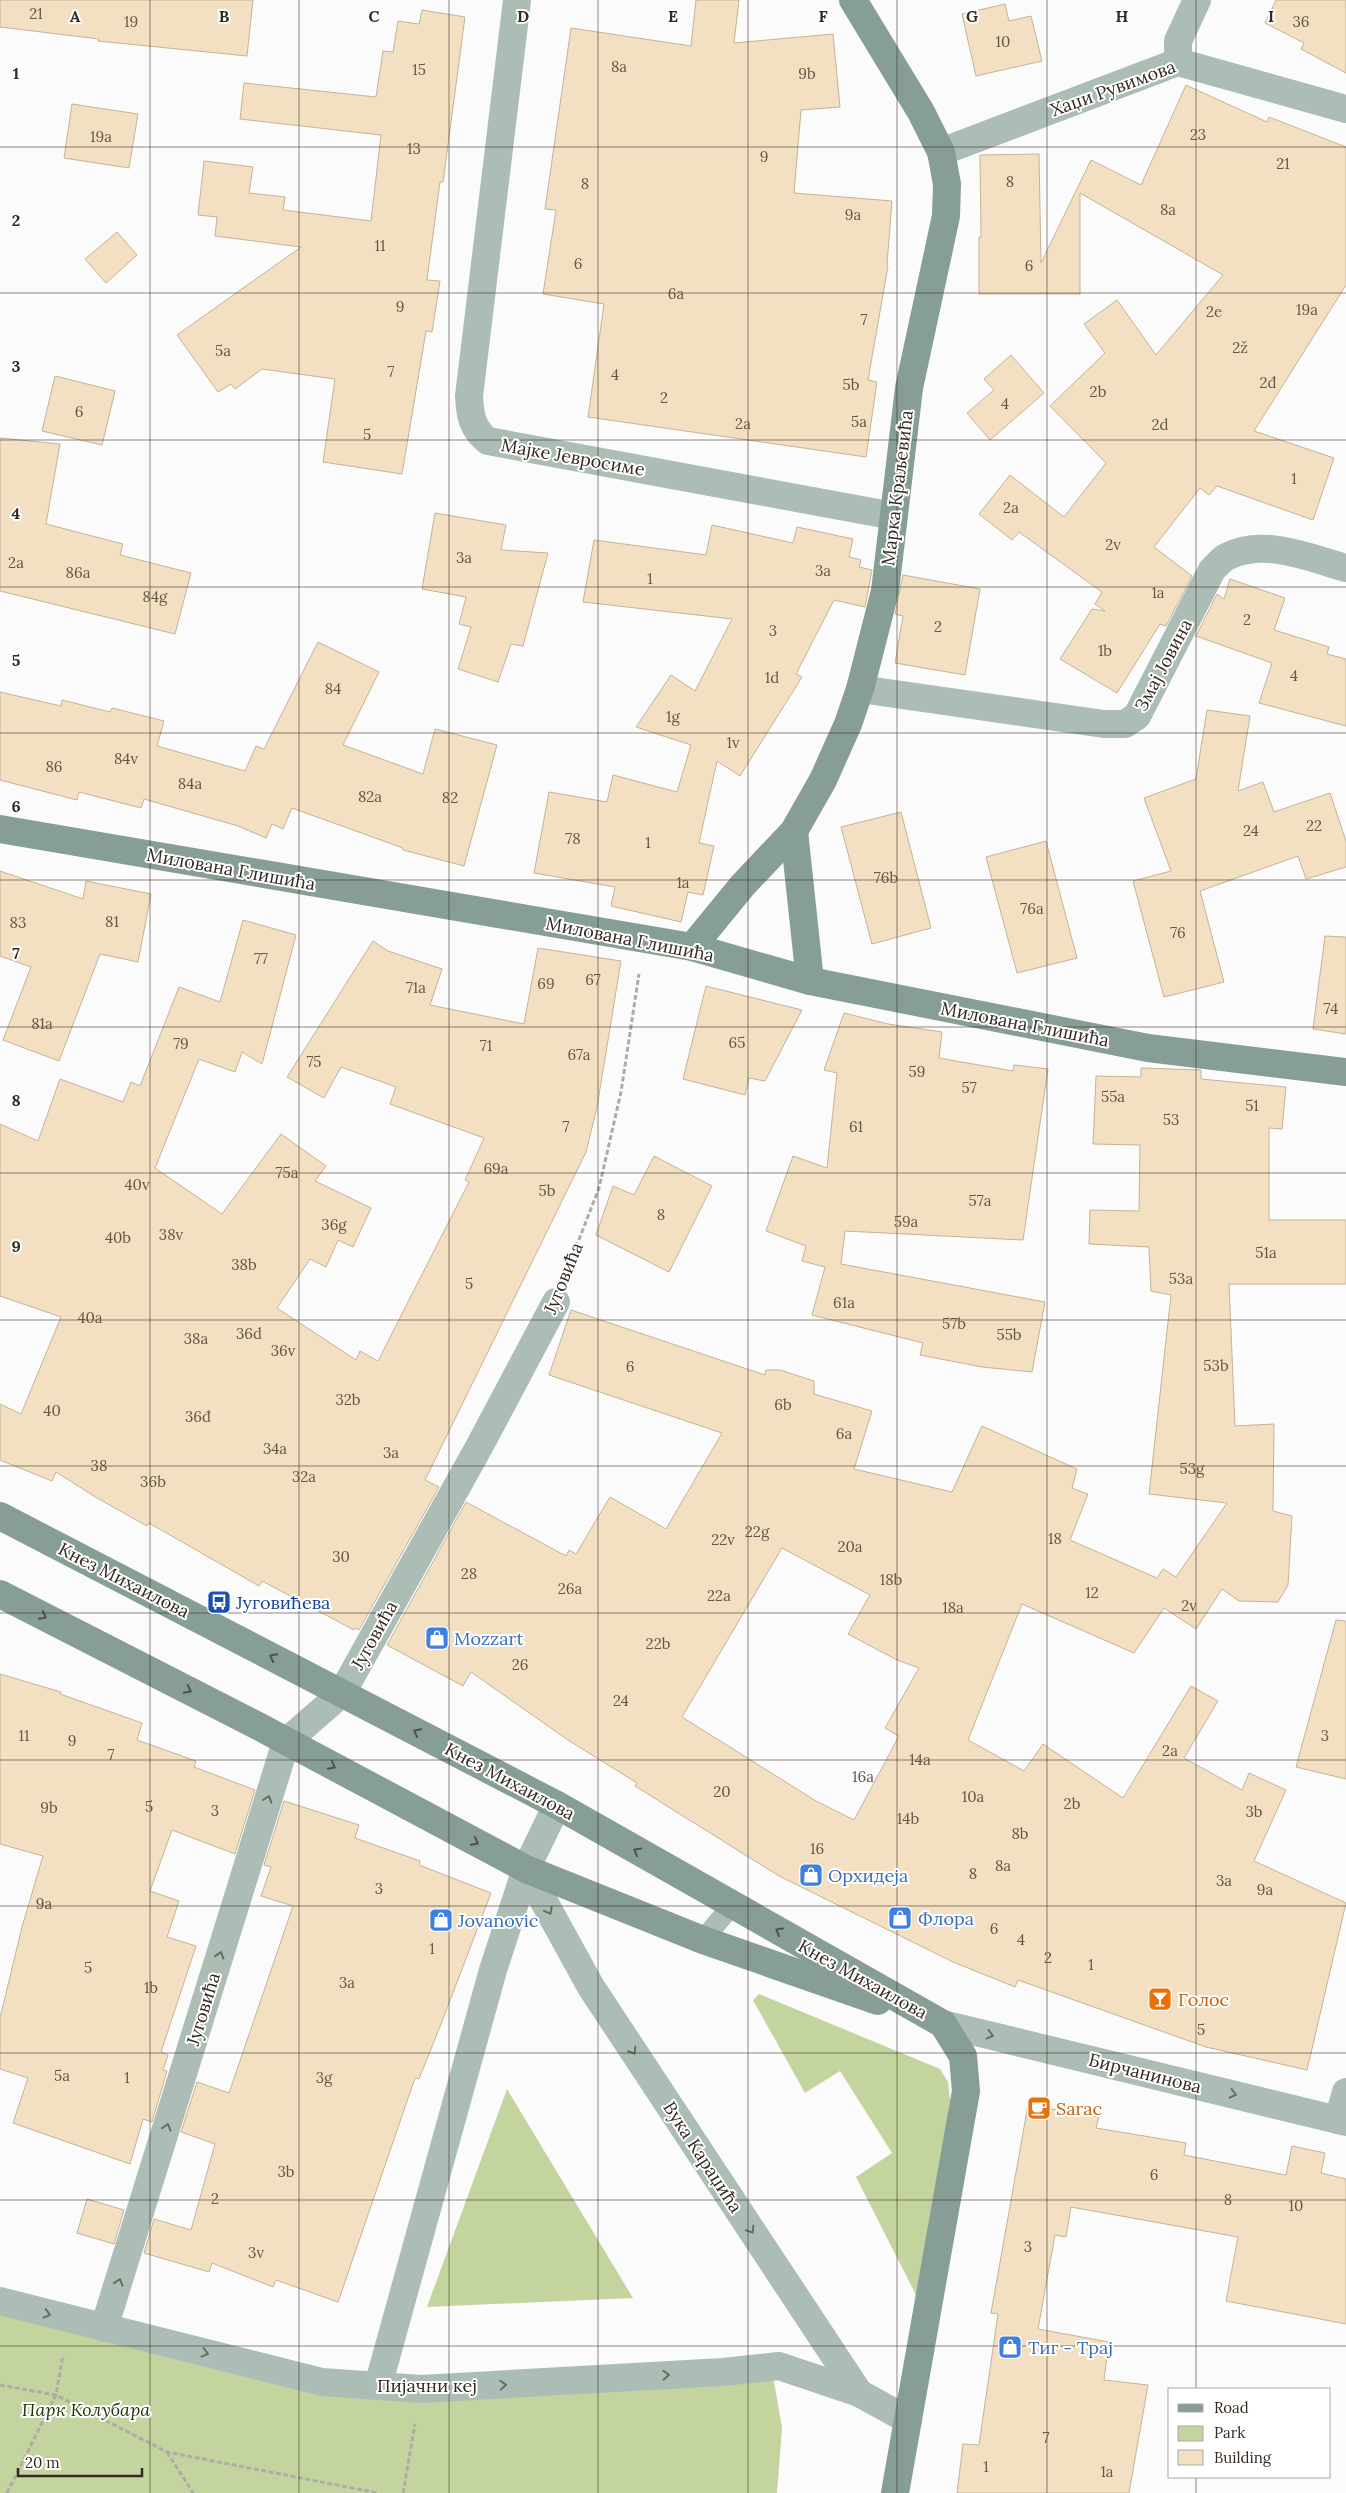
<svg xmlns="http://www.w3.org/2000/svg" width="1346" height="2493" font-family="Lora,serif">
	<rect width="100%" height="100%" fill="#fbfbfb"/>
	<g fill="#c3d49f">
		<polygon points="759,1994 940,2069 948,2082 950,2101 921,2294 917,2297 856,2177 892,2153 840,2071 805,2093 753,2000"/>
		<polygon points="507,2089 633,2298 427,2307"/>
		<polygon points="0,2301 323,2382 773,2376 782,2428 777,2493 0,2493"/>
	</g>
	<g fill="#f3dfc2" stroke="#c6b297" fill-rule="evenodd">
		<polygon points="0,0 253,0 247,56 98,41 99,39 0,27"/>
		<polygon points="696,0 739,0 734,43 833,34 840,107 801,110 794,193 892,201 887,265 888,266 868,380 877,382 866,457 588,417 604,304 543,294 556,210 545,209 571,28 691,46"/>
		<polygon points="1276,0 1346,0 1346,73 1301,49 1304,43 1265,23"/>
		<polygon points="1005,4 1009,21 1031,16 1042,61 976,76 962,14"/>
		<polygon points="422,10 465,17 443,182 440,182 427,280 440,281 432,332 426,331 402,474 323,462 335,379 262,369 235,389 231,384 218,392 177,335 301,247 215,236 217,217 198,215 204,161 253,167 249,193 285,197 283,210 371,221 381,135 240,119 244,83 376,97 383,51 393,52 398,21 419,24"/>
		<polygon points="1186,85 1267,122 1269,117 1346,147 1346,285 1254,431 1334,458 1313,520 1217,486 1209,495 1200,488 1154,547 1192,576 1166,626 1160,624 1117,693 1060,659 1092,609 1105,611 1095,604 1102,592 1019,532 1012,540 979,514 1010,475 1064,517 1106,463 1050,406 1105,353 1084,324 1117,300 1156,355 1223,275 1080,193 1080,294 979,294 979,237 981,237 980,155 1039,154 1041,263 1091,160 1141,185"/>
		<polygon points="72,104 138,114 129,168 64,158"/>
		<polygon points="117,232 137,255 106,283 85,259"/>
		<polygon points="1011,355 1044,393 990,440 967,413 994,390 984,379"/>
		<polygon points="55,376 115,391 102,445 42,431"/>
		<polygon points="0,438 60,444 46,524 123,544 120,555 191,573 175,634 0,591"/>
		<polygon points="435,513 506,525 501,550 548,553 523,646 511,644 498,682 458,669 471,627 459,624 466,597 422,589"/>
		<polygon points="712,525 793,543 797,527 853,539 849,557 861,560 859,567 872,570 865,607 834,600 796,674 802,677 740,776 717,761 699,843 714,846 703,895 688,892 681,922 611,906 615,887 534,873 549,792 607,802 613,775 677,792 691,745 636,727 671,675 695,691 732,619 583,602 594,540 706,555"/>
		<polygon points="903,575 980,589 965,675 895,663 903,616 895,614"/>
		<polygon points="1230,579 1285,598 1274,630 1329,647 1327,654 1346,659 1346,726 1259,703 1272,663 1196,636 1217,594 1224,599"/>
		<polygon points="318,642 379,672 343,745 423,774 435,729 497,745 464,866 403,850 403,848 292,808 283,829 272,824 266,838 238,826 144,799 141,808 79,792 77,800 0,780 0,692 61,706 62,700 110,712 112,708 164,721 157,746 245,771 256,746 264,749"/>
		<polygon points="1207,710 1250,716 1238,791 1263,782 1274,812 1330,793 1346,841 1346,867 1306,879 1298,856 1200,891 1224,982 1164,997 1133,881 1171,871 1144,798 1196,779"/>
		<polygon points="901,812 931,928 872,944 841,827"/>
		<polygon points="1046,841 1077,958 1017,973 986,857"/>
		<polygon points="0,871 83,899 86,881 151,894 138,962 100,954 59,1061 3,1040 31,967 0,956"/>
		<polygon points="243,920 296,935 262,1064 242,1052 235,1072 199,1059 155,1168 222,1214 281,1134 326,1166 315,1181 371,1208 353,1247 338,1240 326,1267 310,1259 277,1308 356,1360 360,1351 378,1361 469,1182 465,1180 484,1138 390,1104 396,1087 341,1067 324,1098 287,1077 373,941 388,951 442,969 430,1005 524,1024 538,948 621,961 597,1107 586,1152 425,1480 439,1487 359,1630 355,1628 354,1630 262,1581 259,1586 149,1523 147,1526 97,1498 56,1472 52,1481 0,1460 0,1404 21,1414 61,1317 0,1296 0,1124 38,1141 60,1079 123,1102 131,1082 140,1086 179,987 220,1002"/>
		<polygon points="1325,936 1346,937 1346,1034 1313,1029"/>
		<polygon points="706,986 802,1010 765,1081 749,1078 745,1095 683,1079"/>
		<polygon points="844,1013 888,1024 942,1032 939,1058 1013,1071 1014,1065 1048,1069 1023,1240 845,1231 841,1264 1045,1302 1032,1372 982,1367 920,1355 923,1343 812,1315 825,1267 802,1261 806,1246 766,1231 793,1156 827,1168 837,1073 824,1070"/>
		<path d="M 1141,1068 L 1201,1070 L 1201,1079 L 1286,1087 L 1282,1129 L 1269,1128 L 1269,1220 L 1346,1220 L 1346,1284 L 1229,1284 L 1235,1426 L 1274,1424 L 1273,1511 L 1292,1516 L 1288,1585 L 1278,1602 L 1239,1601 L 1222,1589 L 1196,1629 L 1164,1608 L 1134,1653 L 1022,1604 L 968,1740 L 1024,1771 L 1043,1744 L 1123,1798 L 1191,1686 L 1218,1701 L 1184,1758 L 1242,1790 L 1249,1773 L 1286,1790 L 1254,1861 L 1346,1903 L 1307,2070 L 1206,2047 L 1018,1980 L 1015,1987 L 953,1962 L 779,1876 L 635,1786 L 637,1783 L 568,1740 L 471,1672 L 463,1686 L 387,1645 L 466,1502 L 566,1556 L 569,1550 L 576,1554 L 610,1497 L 666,1529 L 722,1433 L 549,1375 L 571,1310 L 765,1375 L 766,1370 L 780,1370 L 814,1381 L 814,1394 L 872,1411 L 854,1469 L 952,1492 L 982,1426 L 1077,1469 L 1072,1488 L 1088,1494 L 1070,1540 L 1157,1578 L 1163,1569 L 1176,1577 L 1227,1503 L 1149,1494 L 1171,1295 L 1151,1291 L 1149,1247 L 1089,1244 L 1090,1210 L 1139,1211 L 1140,1145 L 1093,1144 L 1096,1076 L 1141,1077 ZM 782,1548 L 870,1595 L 848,1634 L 897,1660 L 919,1668 L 885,1728 L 899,1736 L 854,1820 L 816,1801 L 682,1717 Z"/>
		<polygon points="654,1156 712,1186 669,1272 596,1235 613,1186 634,1195"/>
		<polygon points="1336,1620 1346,1621 1346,1779 1296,1767"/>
		<polygon points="0,1674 61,1692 60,1694 142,1723 137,1740 196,1761 194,1767 255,1790 235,1854 172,1830 150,1891 179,1901 167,1937 196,1946 161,2052 168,2055 163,2070 167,2071 152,2122 143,2119 130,2164 13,2123 28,2078 0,2069 0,2018 22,1927 43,1856 0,1844"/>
		<polygon points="284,1801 359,1825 355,1838 420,1861 419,1865 491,1893 441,2024 419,2079 415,2078 338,2302 276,2280 273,2287 212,2263 209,2272 144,2253 154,2219 191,2230 215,2144 181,2132 197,2082 229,2093 293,1906 261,1896 271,1867 264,1865"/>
		<polygon points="1028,2105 1099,2117 1096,2128 1186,2143 1184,2155 1286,2175 1292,2146 1325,2153 1321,2173 1346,2179 1346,2324 1226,2301 1238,2237 1071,2207 1066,2237 1055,2235 1038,2329 1109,2342 1104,2380 1148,2385 1129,2493 957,2493 963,2444 979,2445 998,2314 991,2313"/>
		<polygon points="87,2199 124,2210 114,2244 77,2233"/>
	</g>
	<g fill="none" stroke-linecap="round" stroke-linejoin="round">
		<g stroke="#afaca8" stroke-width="3" stroke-dasharray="5 2.5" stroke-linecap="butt">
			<polyline points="568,1268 599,1188 621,1092 639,974"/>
			<polyline points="0,2385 56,2395 167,2452 378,2493"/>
			<polyline points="167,2452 193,2493"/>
			<polyline points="7,2493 56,2395 63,2355"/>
			<polyline points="403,2493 415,2424"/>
		</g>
		<polyline stroke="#acbdb6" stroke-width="20" points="703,1940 732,1905"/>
		<g stroke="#acbdb6" stroke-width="28">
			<path d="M 517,0 L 469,396 C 470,415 472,429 488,441 L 894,516"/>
			<polyline points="1178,62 1178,41 1197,0"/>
			<polyline points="941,152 1178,62 1346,109"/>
			<path d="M 860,689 L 1104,724 L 1125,724 L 1137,716 L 1212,570 C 1216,566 1221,560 1226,557 C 1263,537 1310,558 1346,568"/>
			<polyline points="526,1869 591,1987 859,2393 908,2420"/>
			<polyline points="943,2024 1346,2122"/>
			<polyline points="1338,2120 1346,2092"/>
			<polyline points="0,2301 322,2382 421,2389 723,2372 779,2366 859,2393"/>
			<polyline points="104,2328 286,1742 342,1693 479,1447 556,1302"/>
			<polyline points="378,2386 493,1970 526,1869 557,1805"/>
		</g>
		<g stroke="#869e95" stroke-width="28">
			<polyline points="0,829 692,947 810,981 1148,1048 1346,1072"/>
			<polyline points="794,831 810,981"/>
			<polyline points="692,947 742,886 794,831 823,780 848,724 860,689 885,591 909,388 946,216 947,184 941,152 921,112 853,0"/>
			<polyline points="0,1516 557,1805 943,2024 963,2056 966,2091 895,2493"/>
			<polyline points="0,1594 258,1726 526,1869 703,1940 878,2001"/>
		</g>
	</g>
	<defs><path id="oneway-chevron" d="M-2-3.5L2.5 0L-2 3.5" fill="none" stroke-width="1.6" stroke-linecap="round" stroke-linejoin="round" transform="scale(1.25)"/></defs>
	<g stroke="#505349">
		<use href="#oneway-chevron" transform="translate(43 1616) rotate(27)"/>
		<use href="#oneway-chevron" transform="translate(273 1657) rotate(-153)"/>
		<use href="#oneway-chevron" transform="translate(188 1690) rotate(27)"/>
		<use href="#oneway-chevron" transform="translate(417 1732) rotate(-152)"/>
		<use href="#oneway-chevron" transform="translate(332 1766) rotate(28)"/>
		<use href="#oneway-chevron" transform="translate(475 1842) rotate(28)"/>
		<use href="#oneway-chevron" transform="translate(637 1851) rotate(-150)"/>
		<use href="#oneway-chevron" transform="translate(779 1931) rotate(-151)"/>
	</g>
	<g stroke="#696c64">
		<use href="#oneway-chevron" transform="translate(268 1799) rotate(-72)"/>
		<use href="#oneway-chevron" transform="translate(549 1911) rotate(61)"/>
		<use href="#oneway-chevron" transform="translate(220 1955) rotate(-73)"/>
		<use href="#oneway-chevron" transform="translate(990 2035) rotate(14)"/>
		<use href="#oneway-chevron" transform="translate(633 2051) rotate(57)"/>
		<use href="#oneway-chevron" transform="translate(1233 2094) rotate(14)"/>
		<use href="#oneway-chevron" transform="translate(167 2127) rotate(-73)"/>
		<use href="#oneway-chevron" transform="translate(751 2230) rotate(57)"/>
		<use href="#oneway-chevron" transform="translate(119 2282) rotate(-73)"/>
		<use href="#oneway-chevron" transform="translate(47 2314) rotate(15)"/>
		<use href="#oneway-chevron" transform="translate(205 2353) rotate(14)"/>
		<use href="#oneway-chevron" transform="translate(666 2375) rotate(-3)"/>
		<use href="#oneway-chevron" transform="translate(503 2385) rotate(-3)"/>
	</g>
	<path fill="none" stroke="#332a20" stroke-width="1" stroke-opacity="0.55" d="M 150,0 L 150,2493M 299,0 L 299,2493M 449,0 L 449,2493M 598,0 L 598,2493M 748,0 L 748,2493M 897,0 L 897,2493M 1047,0 L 1047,2493M 1196,0 L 1196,2389M 0,147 L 1346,147M 0,293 L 1346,293M 0,440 L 1346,440M 0,587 L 1346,587M 0,733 L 1346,733M 0,880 L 1346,880M 0,1027 L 1346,1027M 0,1173 L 1346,1173M 0,1320 L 1346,1320M 0,1466 L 1346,1466M 0,1613 L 1346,1613M 0,1760 L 1346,1760M 0,1906 L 1346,1906M 0,2053 L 1346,2053M 0,2200 L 1346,2200M 0,2346 L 1346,2346M 1196,2477 L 1196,2493"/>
	<defs>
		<g id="bus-square" transform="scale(1.25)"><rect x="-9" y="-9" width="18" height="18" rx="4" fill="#1a4fb4" stroke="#fff"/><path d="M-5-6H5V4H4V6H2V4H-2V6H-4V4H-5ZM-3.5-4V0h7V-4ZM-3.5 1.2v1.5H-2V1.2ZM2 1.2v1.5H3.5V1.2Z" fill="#fff"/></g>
		<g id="shop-square" transform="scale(1.25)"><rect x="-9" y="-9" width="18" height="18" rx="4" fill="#3f7fe0" stroke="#fff"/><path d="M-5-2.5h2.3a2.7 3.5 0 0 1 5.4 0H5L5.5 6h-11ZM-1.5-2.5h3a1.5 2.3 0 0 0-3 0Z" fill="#fff"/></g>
		<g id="bar-square" transform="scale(1.25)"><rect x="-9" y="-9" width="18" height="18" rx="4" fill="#e8710a" stroke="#fff"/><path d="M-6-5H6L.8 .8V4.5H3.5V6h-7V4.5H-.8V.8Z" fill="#fff"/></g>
		<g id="cafe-square" transform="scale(1.25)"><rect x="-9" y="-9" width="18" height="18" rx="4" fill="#e8710a" stroke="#fff"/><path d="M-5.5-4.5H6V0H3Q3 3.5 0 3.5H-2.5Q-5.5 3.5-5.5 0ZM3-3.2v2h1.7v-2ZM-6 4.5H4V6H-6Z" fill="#fff"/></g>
	</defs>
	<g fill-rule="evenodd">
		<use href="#bus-square" x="219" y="1602"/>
		<use href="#shop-square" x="437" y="1638"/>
		<use href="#shop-square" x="811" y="1875"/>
		<use href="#shop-square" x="900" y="1918"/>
		<use href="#shop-square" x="441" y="1920"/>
		<use href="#bar-square" x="1160" y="1999"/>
		<use href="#cafe-square" x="1039" y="2108"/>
		<use href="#shop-square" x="1010" y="2347"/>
	</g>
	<g text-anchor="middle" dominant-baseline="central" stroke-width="4" stroke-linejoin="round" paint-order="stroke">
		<g font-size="15" fill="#635748">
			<text x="36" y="13">21</text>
			<text x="131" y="21">19</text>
			<text x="1301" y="21">36</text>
			<text x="1003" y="41">10</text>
			<text x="619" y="66">8a</text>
			<text x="419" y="69">15</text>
			<text x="807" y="73">9b</text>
			<text x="1198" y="134">23</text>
			<text x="101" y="136">19a</text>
			<text x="414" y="148">13</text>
			<text x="764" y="156">9</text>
			<text x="1283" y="163">21</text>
			<text x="1010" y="181">8</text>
			<text x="585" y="183">8</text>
			<text x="1168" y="209">8a</text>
			<text x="853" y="214">9a</text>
			<text x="380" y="245">11</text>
			<text x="578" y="263">6</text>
			<text x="1029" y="265">6</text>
			<text x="676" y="293">6a</text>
			<text x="400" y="306">9</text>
			<text x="1307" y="309">19a</text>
			<text x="1214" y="311">2e</text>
			<text x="864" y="319">7</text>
			<text x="1240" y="347">2ž</text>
			<text x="223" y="350">5a</text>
			<text x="391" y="371">7</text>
			<text x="615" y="374">4</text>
			<text x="1268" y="382">2đ</text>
			<text x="851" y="384">5b</text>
			<text x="1098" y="391">2b</text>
			<text x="664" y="397">2</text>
			<text x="1005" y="403">4</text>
			<text x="79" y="411">6</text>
			<text x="859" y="421">5a</text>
			<text x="743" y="423">2a</text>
			<text x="1160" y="424">2d</text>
			<text x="367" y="434">5</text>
			<text x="1294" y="478">1</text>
			<text x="1011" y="507">2a</text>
			<text x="1113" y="544">2v</text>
			<text x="464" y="557">3a</text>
			<text x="16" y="562">2a</text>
			<text x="823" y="570">3a</text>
			<text x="78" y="572">86a</text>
			<text x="650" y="578">1</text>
			<text x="1158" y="592">1a</text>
			<text x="155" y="596">84g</text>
			<text x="1247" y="619">2</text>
			<text x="938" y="626">2</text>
			<text x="773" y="630">3</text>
			<text x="1105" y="650">1b</text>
			<text x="1294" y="675">4</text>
			<text x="772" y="677">1d</text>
			<text x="333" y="688">84</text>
			<text x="673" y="716">1g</text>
			<text x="733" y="742">1v</text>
			<text x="126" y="758">84v</text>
			<text x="54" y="766">86</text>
			<text x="190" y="783">84a</text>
			<text x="370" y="796">82a</text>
			<text x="450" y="797">82</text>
			<text x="1314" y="825">22</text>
			<text x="1251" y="830">24</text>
			<text x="573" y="838">78</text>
			<text x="648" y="842">1</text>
			<text x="886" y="877">76b</text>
			<text x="683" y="882">1a</text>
			<text x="1032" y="908">76a</text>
			<text x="112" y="921">81</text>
			<text x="18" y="922">83</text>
			<text x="1178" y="932">76</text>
			<text x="261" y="958">77</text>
			<text x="593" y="979">67</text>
			<text x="546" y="983">69</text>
			<text x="416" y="987">71a</text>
			<text x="1331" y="1008">74</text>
			<text x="42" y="1023">81a</text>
			<text x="737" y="1042">65</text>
			<text x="181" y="1043">79</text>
			<text x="486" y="1045">71</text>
			<text x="579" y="1054">67a</text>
			<text x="314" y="1061">75</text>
			<text x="917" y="1071">59</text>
			<text x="969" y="1087">57</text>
			<text x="1113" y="1096">55a</text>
			<text x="1252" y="1105">51</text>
			<text x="1171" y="1119">53</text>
			<text x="566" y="1126">7</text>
			<text x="856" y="1126">61</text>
			<text x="496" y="1168">69a</text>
			<text x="287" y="1172">75a</text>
			<text x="137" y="1184">40v</text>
			<text x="547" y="1190">5b</text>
			<text x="980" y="1200">57a</text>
			<text x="661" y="1214">8</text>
			<text x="906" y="1221">59a</text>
			<text x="334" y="1224">36g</text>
			<text x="171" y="1234">38v</text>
			<text x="118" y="1237">40b</text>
			<text x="1266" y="1252">51a</text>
			<text x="244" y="1264">38b</text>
			<text x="1181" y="1278">53a</text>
			<text x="469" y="1283">5</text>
			<text x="844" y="1302">61a</text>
			<text x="90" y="1317">40a</text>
			<text x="954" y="1323">57b</text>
			<text x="249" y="1333">36d</text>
			<text x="1009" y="1334">55b</text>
			<text x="196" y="1338">38a</text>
			<text x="283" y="1350">36v</text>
			<text x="1216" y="1365">53b</text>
			<text x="630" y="1366">6</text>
			<text x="348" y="1399">32b</text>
			<text x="783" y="1404">6b</text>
			<text x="52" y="1410">40</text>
			<text x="198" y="1416">36đ</text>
			<text x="844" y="1433">6a</text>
			<text x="275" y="1448">34a</text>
			<text x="391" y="1452">3a</text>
			<text x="99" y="1465">38</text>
			<text x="1192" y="1468">53g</text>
			<text x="304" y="1476">32a</text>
			<text x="153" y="1481">36b</text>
			<text x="757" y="1531">22g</text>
			<text x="1055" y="1538">18</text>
			<text x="723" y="1539">22v</text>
			<text x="850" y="1546">20a</text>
			<text x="341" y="1556">30</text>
			<text x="469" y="1573">28</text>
			<text x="891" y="1579">18b</text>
			<text x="570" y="1588">26a</text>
			<text x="1092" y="1592">12</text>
			<text x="719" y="1595">22a</text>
			<text x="1189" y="1605">2v</text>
			<text x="953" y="1607">18a</text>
			<text x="658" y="1643">22b</text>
			<text x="520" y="1664">26</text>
			<text x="621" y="1700">24</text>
			<text x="24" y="1735">11</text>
			<text x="1325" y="1735">3</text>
			<text x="72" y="1740">9</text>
			<text x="1170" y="1750">2a</text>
			<text x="111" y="1754">7</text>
			<text x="920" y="1759">14a</text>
			<text x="863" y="1776">16a</text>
			<text x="722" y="1791">20</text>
			<text x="973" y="1796">10a</text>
			<text x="1072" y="1803">2b</text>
			<text x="149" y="1806">5</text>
			<text x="49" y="1807">9b</text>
			<text x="215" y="1810">3</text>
			<text x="1254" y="1811">3b</text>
			<text x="908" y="1818">14b</text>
			<text x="1020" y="1833">8b</text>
			<text x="817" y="1848">16</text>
			<text x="1003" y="1865">8a</text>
			<text x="973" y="1873">8</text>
			<text x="1224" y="1880">3a</text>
			<text x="379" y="1888">3</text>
			<text x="1265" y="1889">9a</text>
			<text x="44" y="1903">9a</text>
			<text x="994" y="1928">6</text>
			<text x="1021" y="1939">4</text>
			<text x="432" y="1948">1</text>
			<text x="1048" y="1957">2</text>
			<text x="1091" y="1964">1</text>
			<text x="88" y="1967">5</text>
			<text x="347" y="1982">3a</text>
			<text x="151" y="1987">1b</text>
			<text x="1201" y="2029">5</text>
			<text x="62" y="2075">5a</text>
			<text x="127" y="2077">1</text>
			<text x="324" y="2077">3g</text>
			<text x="286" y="2171">3b</text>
			<text x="1154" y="2174">6</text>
			<text x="215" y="2198">2</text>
			<text x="1228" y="2199">8</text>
			<text x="1296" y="2205">10</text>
			<text x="1028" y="2246">3</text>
			<text x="256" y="2252">3v</text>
			<text x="1046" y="2437">7</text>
			<text x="986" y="2466">1</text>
			<text x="1107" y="2471">1a</text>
		</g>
		<g font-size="18" fill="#332a20" stroke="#fff">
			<text transform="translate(1113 88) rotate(-20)">Хаџи Рувимова</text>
			<text transform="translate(573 457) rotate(10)">Мајке Јевросиме</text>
			<text transform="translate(897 488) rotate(-83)">Марка Краљевића</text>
			<text transform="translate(1163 665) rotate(-62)">Змај Јовина</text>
			<text transform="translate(231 869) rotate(10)">Милована Глишића</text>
			<text transform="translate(630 939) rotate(11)">Милована Глишића</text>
			<text transform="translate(1025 1024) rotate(11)">Милована Глишића</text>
			<text transform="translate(563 1278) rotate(-68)">Југовића</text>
			<text transform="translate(124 1580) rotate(27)">Кнез Михаилова</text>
			<text transform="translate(374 1635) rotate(-61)">Југовића</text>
			<text transform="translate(510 1781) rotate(28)">Кнез Михаилова</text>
			<text transform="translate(863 1979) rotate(29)">Кнез Михаилова</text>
			<text transform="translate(203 2009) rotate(-73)">Југовића</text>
			<text transform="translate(1145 2073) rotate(14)">Бирчанинова</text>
			<text transform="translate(703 2157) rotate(57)">Вука Караџића</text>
			<text x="427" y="2385">Пијачни кеј</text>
		</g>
		<g font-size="18" fill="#164399" stroke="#fff" text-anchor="start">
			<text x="236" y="1602">Југовићева</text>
		</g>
		<g font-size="18" fill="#366cbe" stroke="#fff" text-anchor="start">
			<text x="454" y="1638">Mozzart</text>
			<text x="828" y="1875">Орхидеја</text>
			<text x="918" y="1918">Флора</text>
			<text x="458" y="1920">Jovanovic</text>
			<text x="1028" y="2347">Тиг - Трај</text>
		</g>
		<g font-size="18" fill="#c56008" stroke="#fff" text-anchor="start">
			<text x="1178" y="1999">Голос</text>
			<text x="1056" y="2108">Sarac</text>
		</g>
		<g font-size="18" font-style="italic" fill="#273205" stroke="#fff">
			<text x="86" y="2409">Парк Колубара</text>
		</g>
	</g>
	<g font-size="16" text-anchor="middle" font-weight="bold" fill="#332a20" stroke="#fff" stroke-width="4" stroke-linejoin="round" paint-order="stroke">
		<text x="75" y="22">A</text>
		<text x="224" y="22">B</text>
		<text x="374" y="22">C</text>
		<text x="523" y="22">D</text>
		<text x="673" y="22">E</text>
		<text x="823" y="22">F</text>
		<text x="972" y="22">G</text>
		<text x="1122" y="22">H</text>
		<text x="1271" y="22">I</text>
		<text x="16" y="79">1</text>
		<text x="16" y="226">2</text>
		<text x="16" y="372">3</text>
		<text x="16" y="519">4</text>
		<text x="16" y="666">5</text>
		<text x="16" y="812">6</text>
		<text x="16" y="959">7</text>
		<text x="16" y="1106">8</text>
		<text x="16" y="1252">9</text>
	</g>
	<rect x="1168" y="2388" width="162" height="90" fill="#ffffff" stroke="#adaaa6"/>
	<rect x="1178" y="2404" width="25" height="8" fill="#869e95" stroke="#adaaa6"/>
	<text x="1214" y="2413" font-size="15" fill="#332a20">Road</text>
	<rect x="1178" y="2426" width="25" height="15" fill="#c3d49f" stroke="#adaaa6"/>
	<text x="1214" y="2438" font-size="15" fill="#332a20">Park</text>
	<rect x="1178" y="2450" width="25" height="15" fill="#f3dfc2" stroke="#adaaa6"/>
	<text x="1214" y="2463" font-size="15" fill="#332a20">Building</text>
	<path d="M18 2468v8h124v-8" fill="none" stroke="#332a20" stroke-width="2.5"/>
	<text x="25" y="2468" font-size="15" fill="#332a20" stroke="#ffffff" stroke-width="4" paint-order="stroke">20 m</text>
</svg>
